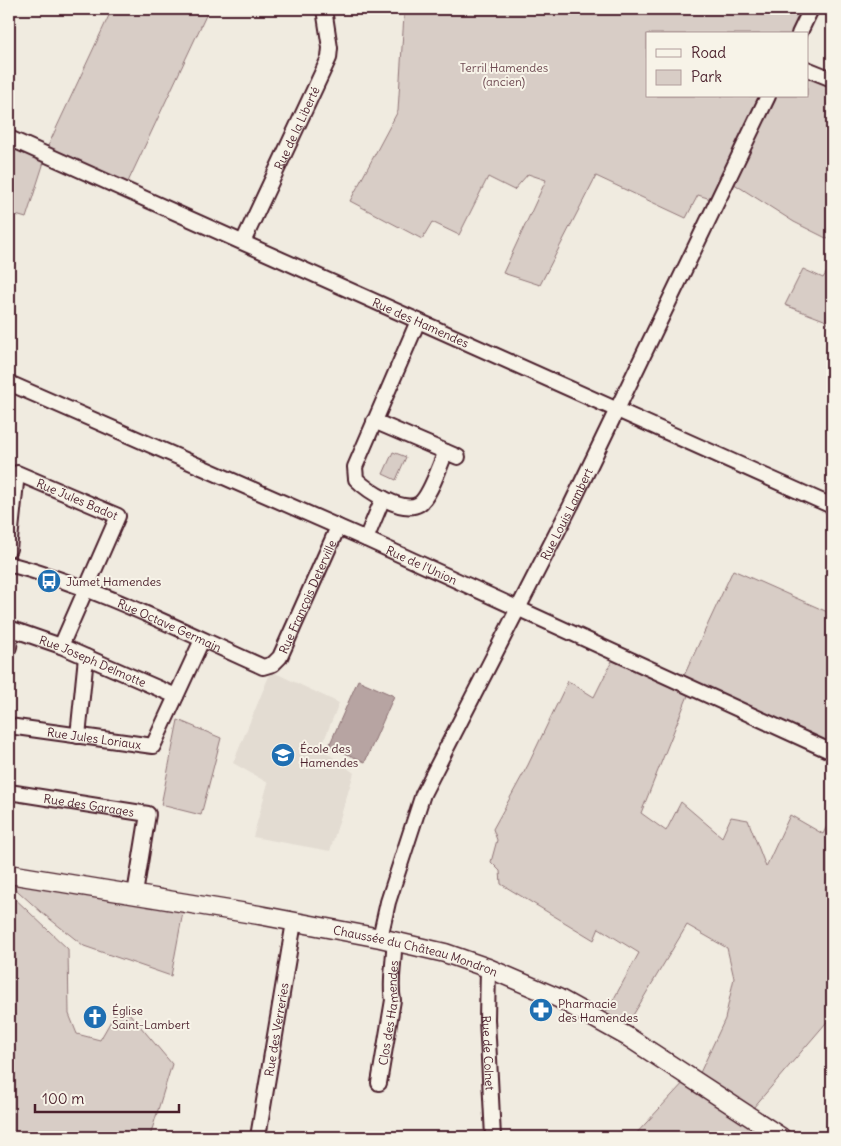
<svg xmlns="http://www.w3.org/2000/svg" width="841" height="1146" font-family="Delius,sans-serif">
	<rect width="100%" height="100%" fill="#f0ebe0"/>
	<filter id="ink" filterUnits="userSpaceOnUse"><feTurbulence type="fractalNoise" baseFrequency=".02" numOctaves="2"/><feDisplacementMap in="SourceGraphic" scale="10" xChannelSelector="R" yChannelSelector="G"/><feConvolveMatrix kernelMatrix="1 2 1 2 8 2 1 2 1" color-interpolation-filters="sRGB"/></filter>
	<g filter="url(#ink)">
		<polygon fill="#e3dcd2" points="271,671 339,703 321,748 354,773 330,851 253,837 268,783 233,763"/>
		<g fill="#d8cdc6" stroke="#917678">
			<polygon points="112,9 209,9 127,184 47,148"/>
			<polygon points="402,9 807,9 795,34 647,34 647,96 807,96 807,72 832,76 832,241 794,222 728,180 714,200 698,195 686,218 596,176 540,285 503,273 546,180 528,174 514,190 488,177 459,235 432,222 422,239 350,201 398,111 404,15"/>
			<polygon points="9,143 45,159 26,218 9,213"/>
			<polygon points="832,264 832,327 824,320 785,305 803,269 823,278"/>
			<polygon points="393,452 406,457 396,480 383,474"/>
			<polygon points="733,570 832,614 832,752 682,680"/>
			<polygon points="616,653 691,688 641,813 666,831 681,802 722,837 731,817 748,820 766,867 790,815 823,834 832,816 832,1016 747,1115 699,1075 725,1019 734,978 727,948 687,925 626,1027 606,1013 639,953 599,928 594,940 501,884 500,871 491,862 497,840 493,829 528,765 568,681 594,697"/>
			<polygon points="178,720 221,738 201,815 161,805"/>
			<polygon points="9,883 171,908 183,912 171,976 84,946 41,912"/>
			<polygon points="9,893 68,949 69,1014 77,1034 100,1040 119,1007 129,1013 172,1064 150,1136 9,1137"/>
			<polygon points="686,1080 765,1137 633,1137"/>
		</g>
		<polygon fill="#b7a4a2" stroke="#8b6f72" points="358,680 394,696 365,762 329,746"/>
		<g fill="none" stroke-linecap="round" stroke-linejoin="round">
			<g stroke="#4a1f2b" stroke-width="18">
				<g id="minor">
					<polyline points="799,34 811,9"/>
					<polyline points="807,69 832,79"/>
					<path id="s1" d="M 9,138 L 832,506"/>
					<path id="s2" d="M 243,242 L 329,58 L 330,48 L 324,9"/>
					<path d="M 418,321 L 355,467 L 356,479 C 367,490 402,514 419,504 C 430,497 440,464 446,452"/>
					<path id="s3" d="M 9,383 L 366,539 L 832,752"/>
					<polyline points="374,421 458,457"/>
					<polyline points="366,539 383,498"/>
					<path id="s4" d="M 9,549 L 17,473 L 118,516 L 61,646"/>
					<path id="s5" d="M 9,564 C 97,587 180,630 263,667 L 273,664 L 280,657 L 338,527"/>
					<path id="s6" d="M 9,628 L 61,646 L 176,696"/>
					<polyline points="9,647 11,629"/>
					<path id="s7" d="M 9,726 L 153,746 L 202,640"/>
					<polyline points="78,736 86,657"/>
					<path id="s8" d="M 9,792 L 148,814 L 135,894"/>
					<path id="s9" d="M 380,938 L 388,902 L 423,794 L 571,505 L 768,96"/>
					<path id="s10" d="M 488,968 L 487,1019 L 493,1137"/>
					<path id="s11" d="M 379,1083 L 393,1000 C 389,981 395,961 394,942"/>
					<path id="s12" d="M 258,1137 L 294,922"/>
				</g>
			</g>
			<g stroke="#4a1f2b" stroke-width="21">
				<g id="major">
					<path id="s13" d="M 9,874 L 259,915 L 380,938 L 445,953 L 488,968 L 558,998 L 628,1037 L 781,1137"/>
				</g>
			</g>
			<use href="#minor" stroke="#f7f3e8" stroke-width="14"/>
			<use href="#major" stroke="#f7f3e8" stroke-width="18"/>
		</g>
	</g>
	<defs>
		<g id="bus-disc" transform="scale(1.25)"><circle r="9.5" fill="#1f6fb2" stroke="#f7f3e8"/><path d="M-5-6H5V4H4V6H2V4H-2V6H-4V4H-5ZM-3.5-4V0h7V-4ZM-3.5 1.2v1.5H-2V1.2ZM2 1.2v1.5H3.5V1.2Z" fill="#fff"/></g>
		<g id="school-disc" transform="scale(1.25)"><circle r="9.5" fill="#1f6fb2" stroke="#f7f3e8"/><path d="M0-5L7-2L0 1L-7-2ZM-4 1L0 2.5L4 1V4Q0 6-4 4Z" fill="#fff"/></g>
		<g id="pharmacy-disc" transform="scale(1.25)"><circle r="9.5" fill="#1f6fb2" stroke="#f7f3e8"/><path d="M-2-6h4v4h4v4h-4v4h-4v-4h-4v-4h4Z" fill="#fff"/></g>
		<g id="church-disc" transform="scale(1.25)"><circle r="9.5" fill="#1f6fb2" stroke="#f7f3e8"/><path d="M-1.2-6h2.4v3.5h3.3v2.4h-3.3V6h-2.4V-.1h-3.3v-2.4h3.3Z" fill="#fff"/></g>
	</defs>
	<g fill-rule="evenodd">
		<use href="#bus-disc" x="49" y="581"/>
		<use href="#school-disc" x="283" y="755"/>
		<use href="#pharmacy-disc" x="541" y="1010"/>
		<use href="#church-disc" x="95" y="1017"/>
	</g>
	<g text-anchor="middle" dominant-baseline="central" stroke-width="4" stroke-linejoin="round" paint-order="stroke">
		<g font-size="12" fill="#6e4a52" stroke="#f7f3e8">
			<text x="504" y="67">Terril Hamendes<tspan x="504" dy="14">(ancien)</tspan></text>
		</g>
		<g font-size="12" fill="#4a1f2b" stroke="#f7f3e8">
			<text stroke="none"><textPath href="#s2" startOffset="126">Rue de la Liberté</textPath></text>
			<text stroke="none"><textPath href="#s1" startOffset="451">Rue des Hamendes</textPath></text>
			<text stroke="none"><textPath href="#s4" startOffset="142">Rue Jules Badot</textPath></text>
			<text stroke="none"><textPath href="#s9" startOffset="465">Rue Louis Lambert</textPath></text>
			<text stroke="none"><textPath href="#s3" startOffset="451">Rue de l'Union</textPath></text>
			<text stroke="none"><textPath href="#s5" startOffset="361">Rue François Deterville</textPath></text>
			<text stroke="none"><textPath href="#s5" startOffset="172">Rue Octave Germain</textPath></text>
			<text stroke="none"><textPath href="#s6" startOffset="90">Rue Joseph Delmotte</textPath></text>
			<text stroke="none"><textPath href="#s7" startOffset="86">Rue Jules Loriaux</textPath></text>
			<text stroke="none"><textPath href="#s8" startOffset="81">Rue des Garages</textPath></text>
			<text stroke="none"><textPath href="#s13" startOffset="414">Chaussée du Château Mondron</textPath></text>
			<text stroke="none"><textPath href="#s11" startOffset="71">Clos des Hamendes</textPath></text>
			<text stroke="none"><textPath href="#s12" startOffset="109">Rue des Verreries</textPath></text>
			<text stroke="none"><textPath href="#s10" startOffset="85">Rue de Colnet</textPath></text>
		</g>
		<g font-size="12" fill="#4a1f2b" stroke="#f7f3e8" text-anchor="start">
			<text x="66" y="581">Jumet Hamendes</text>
			<text x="300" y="748">École des<tspan x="300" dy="14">Hamendes</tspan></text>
			<text x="558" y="1003">Pharmacie<tspan x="558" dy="14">des Hamendes</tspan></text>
			<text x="112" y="1010">Église<tspan x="112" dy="14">Saint-Lambert</tspan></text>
		</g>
	</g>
	<rect width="841" height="1146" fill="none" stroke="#f7f3e8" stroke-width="30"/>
	<rect x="15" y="15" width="811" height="1116" fill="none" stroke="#4a1f2b" stroke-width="2" filter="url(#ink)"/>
	<rect x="646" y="32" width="162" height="65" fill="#f7f3e8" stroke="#b29e9c"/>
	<rect x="656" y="49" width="25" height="8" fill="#f7f3e8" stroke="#b29e9c"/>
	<text x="691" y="58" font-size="15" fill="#4a1f2b">Road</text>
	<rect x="656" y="70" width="25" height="15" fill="#d8cdc6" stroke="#b29e9c"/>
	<text x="691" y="82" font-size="15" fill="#4a1f2b">Park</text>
	<path d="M35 1104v8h144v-8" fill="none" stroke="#4a1f2b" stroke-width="2.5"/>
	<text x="42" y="1104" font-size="15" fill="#4a1f2b" stroke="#f7f3e8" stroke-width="4" paint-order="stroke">100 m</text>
</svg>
